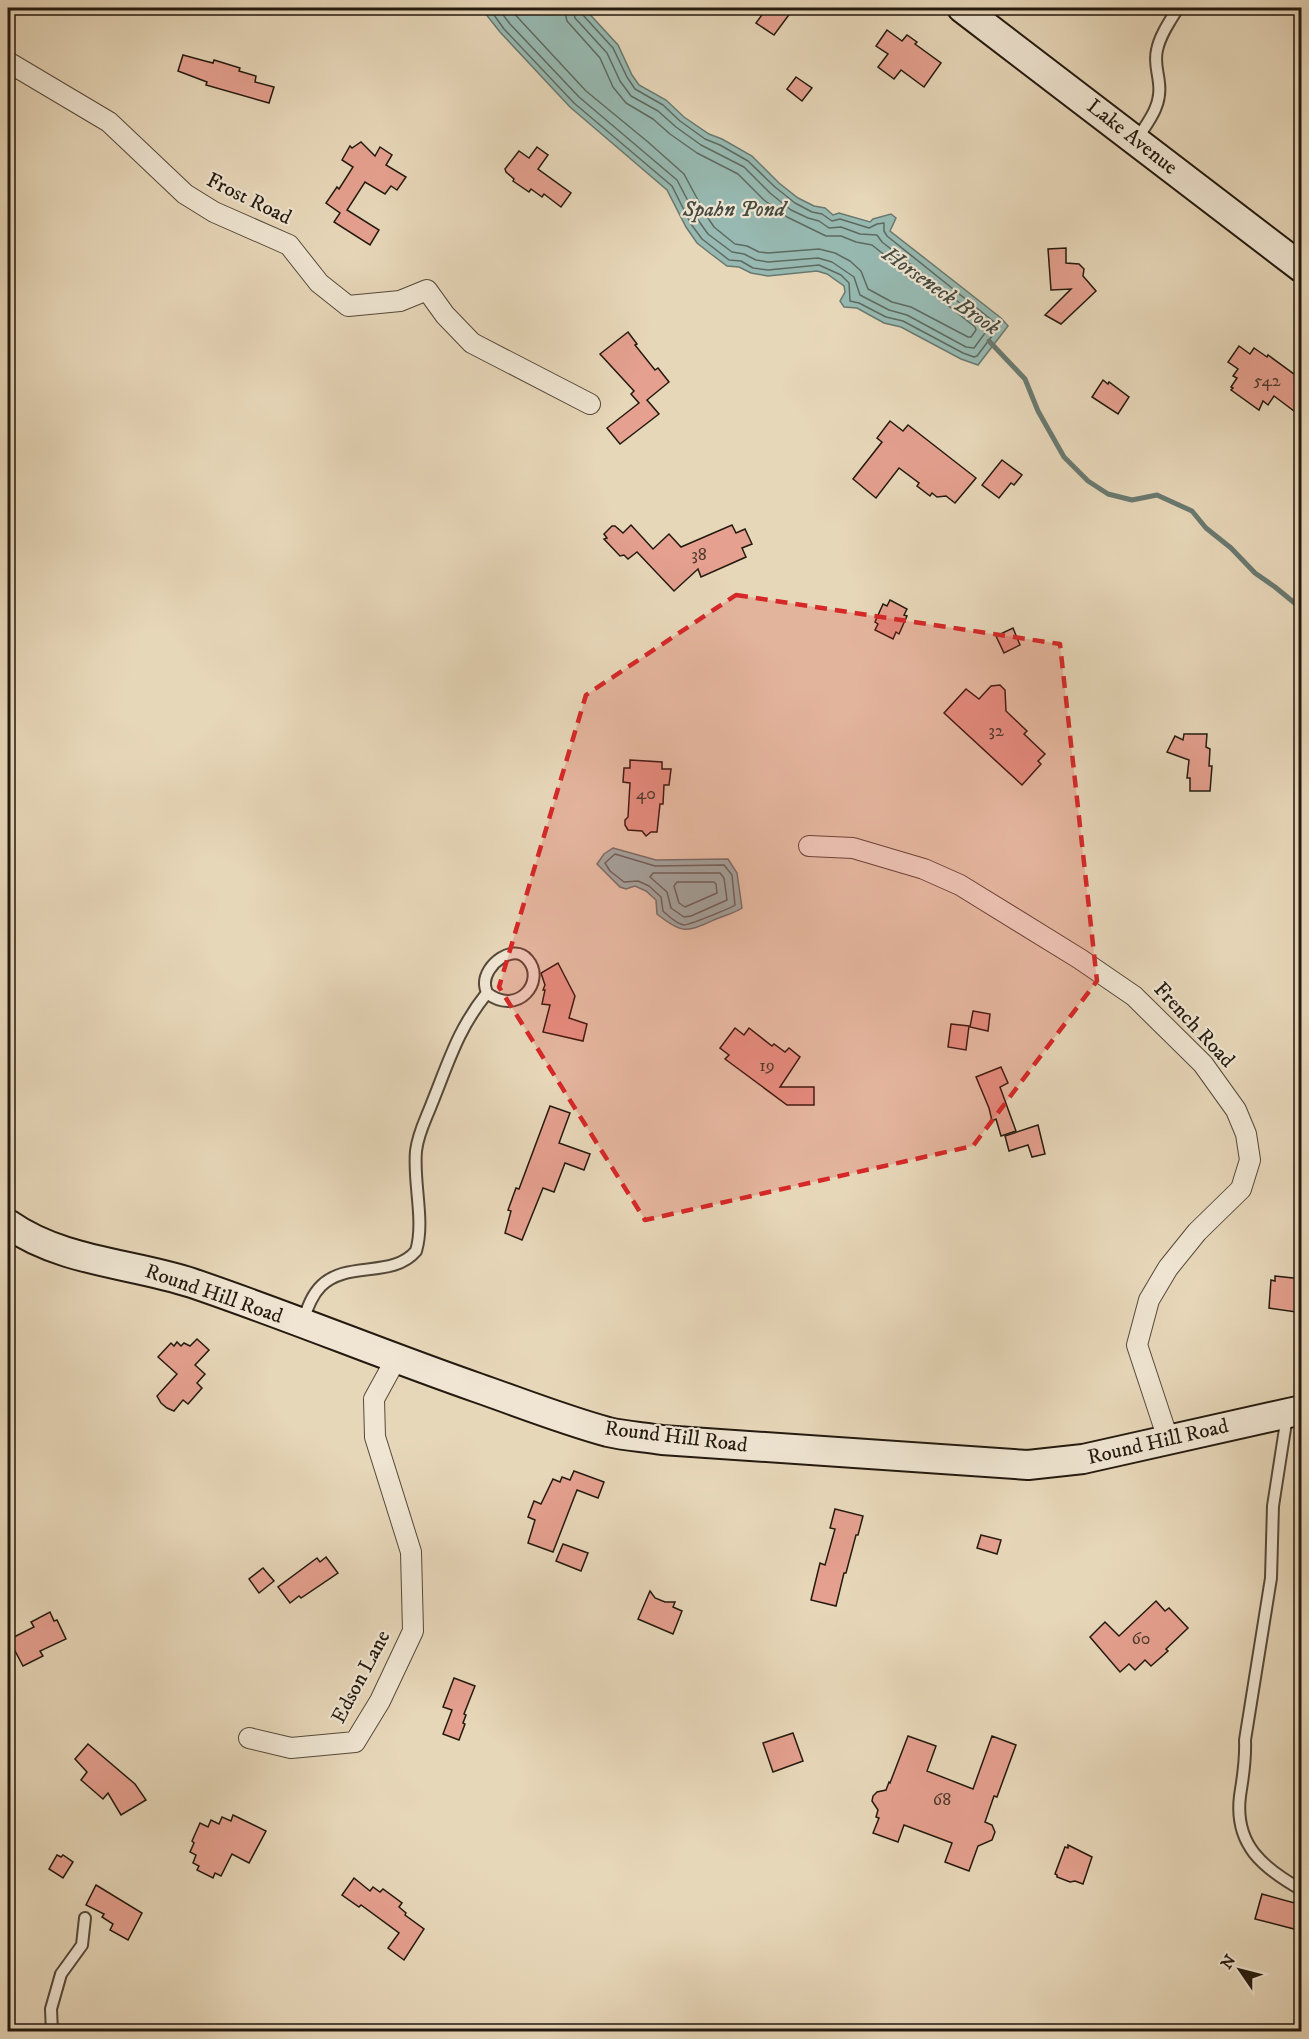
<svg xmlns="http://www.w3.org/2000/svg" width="1309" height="2039" font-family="'IM FELL DW Pica',serif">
	<rect width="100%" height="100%" fill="#e7d7b9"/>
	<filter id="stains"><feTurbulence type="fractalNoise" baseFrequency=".00333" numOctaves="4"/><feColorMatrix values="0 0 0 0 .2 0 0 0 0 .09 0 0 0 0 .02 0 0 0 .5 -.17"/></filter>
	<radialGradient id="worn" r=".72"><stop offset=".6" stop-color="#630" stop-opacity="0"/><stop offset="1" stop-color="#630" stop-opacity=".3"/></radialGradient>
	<g fill="#97b9b1" stroke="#697970" stroke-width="1.5">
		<polygon points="481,8 584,8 618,45 632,75 639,85 666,100 684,117 709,134 722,139 752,156 779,183 798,198 814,206 825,208 833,215 839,213 870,222 873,219 891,214 896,218 890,231 1001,318 1008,326 978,365 961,359 901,327 884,323 857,308 844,307 840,301 845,292 844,286 827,274 817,271 768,276 751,273 739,267 727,266 711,254 697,243 686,227 667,190 570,107 500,32"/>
		<path d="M 613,848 L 656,860 L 728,859 L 737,873 L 742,908 C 733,914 725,915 716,919 C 687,932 683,935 657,914 L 656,900 L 646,891 L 635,886 L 626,889 L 620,887 L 597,864 L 604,854 Z"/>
	</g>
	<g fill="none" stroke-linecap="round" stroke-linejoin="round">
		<g stroke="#5e6a60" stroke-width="1.5">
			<polyline points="489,8 504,29 574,103 672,186 691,224 702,239 715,249 729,260 741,261 753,268 768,270 819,265 841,275 849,283 850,301 859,303 886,317 903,321 963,353 974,357 977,356 998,328 998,325 887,236 884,231 884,223 877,224 869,228 840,219 832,221 822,214 812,212 795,203 775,187 748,161 720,145 705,139 680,121 663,105 635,89 627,77 613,48 582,14 580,8"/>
			<polyline points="498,8 510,24 579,97 677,180 698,220 708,234 732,252 744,254 756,260 768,262 818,258 832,262 854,277 860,295 889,310 907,315 966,347 974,348 988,329 988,325 882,242 877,235 860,234 841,227 829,228 819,221 808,218 791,210 770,193 744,167 701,145 676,127 658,111 631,96 620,81 607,53 575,18 573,8"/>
			<polyline points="509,8 586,91 648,142 684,174 706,215 714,227 725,236 735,244 747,246 759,252 768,253 819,249 835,253 850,261 861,271 868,289 892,302 911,307 968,337 971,337 976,330 975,327 872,245 856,242 841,236 826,236 787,217 764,200 738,174 697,153 670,134 653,119 626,103 613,87 600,58 567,21 564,8"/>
			<path d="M 615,854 L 655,866 L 724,865 L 732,875 L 735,905 C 731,908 689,925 684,925 C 676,924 669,916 663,911 L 661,897 L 649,886 L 638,881 L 624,882 L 610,871 L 605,863 Z"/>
			<polygon points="653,873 720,873 724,878 727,900 691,916 684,917 671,908 667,892 650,877"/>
			<polygon points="677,882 714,882 716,884 717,893 685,907 679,903 674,886"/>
		</g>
		<polyline stroke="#697970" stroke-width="5" points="989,341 1025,379 1038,411 1064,457 1088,481 1108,494 1132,500 1157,495 1192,511 1206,528 1231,548 1255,573 1275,587 1302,609"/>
	</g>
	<g fill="#e5a08f" stroke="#241a0f" stroke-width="1.5">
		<polygon points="767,8 794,8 774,35 756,23"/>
		<polygon points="887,30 902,41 907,35 917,42 915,44 941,63 924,87 901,70 894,79 878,67 888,54 876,46"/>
		<polygon points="183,55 205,61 213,63 214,60 240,68 239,71 256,76 255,82 274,87 269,103 206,85 207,82 178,71"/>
		<polygon points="796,77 812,88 802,101 787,89"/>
		<polygon points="361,142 375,156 380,147 392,155 386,165 406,177 397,190 391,186 385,194 365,182 347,210 379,230 370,245 334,222 340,213 326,203 337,187 339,189 353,167 342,160 350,146 352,148"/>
		<polygon points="537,147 548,155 538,169 571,193 561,207 544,194 542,197 531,189 529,192 513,181 514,179 506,172 505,169 519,151 529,158"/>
		<polygon points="1066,248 1066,263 1079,264 1084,269 1083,276 1096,291 1061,324 1045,315 1071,289 1051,290 1048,249"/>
		<polygon points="628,332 637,344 635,345 655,370 658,368 669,382 647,400 659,414 620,444 607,428 639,403 631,394 634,391 600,354"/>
		<polygon points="1239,346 1250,354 1254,348 1267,357 1268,355 1302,380 1302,417 1274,396 1268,405 1263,401 1259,410 1231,390 1233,388 1231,387 1237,378 1233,376 1238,369 1228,362"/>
		<polygon points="1103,380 1108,384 1109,382 1129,397 1118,414 1092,397"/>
		<polygon points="890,421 903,431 908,425 976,478 955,503 946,496 937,497 932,493 930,496 917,486 919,483 899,468 876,498 853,479 882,442 877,438"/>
		<polygon points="1002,460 1022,475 1014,485 1011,483 999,498 982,485"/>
		<polygon points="631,525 653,549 669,534 681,547 732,525 736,533 745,529 752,544 742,548 746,557 701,577 698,569 674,591 637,552 628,559 624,555 620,556 604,539 607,538 604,534 612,526 615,526 623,533"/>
		<polygon points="890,600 907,609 904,615 907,616 899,634 896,632 893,639 875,630 878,624 875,622 883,604 887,606"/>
		<polygon points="1013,628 1020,645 1004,653 996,636"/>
		<polygon points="1000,685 1005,690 1006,711 1027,731 1024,734 1045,754 1038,761 1041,764 1022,785 944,713 966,689 979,699 991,686"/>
		<polygon points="1184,734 1207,734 1206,747 1210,749 1209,766 1212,766 1210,791 1190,791 1190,778 1187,778 1189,760 1167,752 1175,736 1183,740"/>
		<polygon points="630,760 662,762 662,769 671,769 669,785 664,785 663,804 660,804 657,832 651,832 646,836 642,831 628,830 625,825 625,820 628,817 630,783 623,782 624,768 630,768"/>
		<polygon points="558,963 575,996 569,1018 587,1024 583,1041 543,1032 550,1005 542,1004 545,990 543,990 545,985 541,973"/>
		<polygon points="973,1011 990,1014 988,1031 970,1027"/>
		<polygon points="951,1024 969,1026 966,1050 948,1047"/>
		<polygon points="735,1028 744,1035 749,1028 772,1046 774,1044 785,1052 789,1048 800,1057 780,1087 814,1087 814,1105 787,1105 725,1059 729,1055 720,1048"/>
		<polygon points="1001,1067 1008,1083 1000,1087 1016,1131 1001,1136 996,1119 992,1121 989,1108 976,1077"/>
		<polygon points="550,1106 570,1113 559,1143 590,1154 584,1170 565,1163 554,1192 543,1188 522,1240 505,1233 511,1211 508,1210 516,1188 519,1189"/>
		<polygon points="1038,1125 1045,1154 1032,1157 1028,1145 1009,1151 1005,1136"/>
		<polygon points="1275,1276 1302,1279 1302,1306 1297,1305 1296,1312 1269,1308 1271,1280 1275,1281"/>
		<polygon points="197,1339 209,1350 195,1365 205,1374 197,1383 202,1388 188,1404 183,1400 174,1411 167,1408 161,1403 157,1396 177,1374 158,1357 171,1343 174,1346 177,1342 181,1346 184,1343 190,1346"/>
		<polygon points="574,1471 604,1482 598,1498 577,1490 553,1552 528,1543 535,1520 528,1517 534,1501 541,1504 553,1479 560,1482 562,1477 570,1480"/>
		<polygon points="835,1509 863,1516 858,1535 856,1535 846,1573 844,1573 836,1606 811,1600 820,1563 825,1565 835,1529 830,1528"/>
		<polygon points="981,1535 1001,1540 997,1554 977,1548"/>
		<polygon points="563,1544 588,1553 581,1571 556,1561"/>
		<polygon points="326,1557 338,1573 301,1598 299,1596 290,1603 278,1587 317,1558 320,1562"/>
		<polygon points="263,1568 274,1581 259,1593 249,1579"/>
		<polygon points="650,1591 655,1598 665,1602 675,1602 673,1607 682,1611 673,1634 638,1619"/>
		<polygon points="1156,1601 1165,1611 1169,1608 1188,1628 1166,1649 1168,1651 1151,1666 1145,1660 1135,1670 1129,1664 1120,1672 1090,1637 1105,1622 1119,1636"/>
		<polygon points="50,1612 54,1621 57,1620 66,1639 40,1651 43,1656 23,1666 15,1651 8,1655 8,1640 34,1627 31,1622"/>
		<polygon points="454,1678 475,1686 464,1714 466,1715 463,1723 465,1724 459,1740 443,1734 452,1710 443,1707"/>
		<polygon points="793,1733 803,1761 773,1772 763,1743"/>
		<polygon points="908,1736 936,1746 927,1771 973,1789 992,1736 1016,1745 997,1797 994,1796 985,1822 992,1825 995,1832 992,1840 978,1846 969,1871 945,1862 952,1843 904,1825 898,1842 873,1833 879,1818 876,1817 878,1810 872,1801 873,1796 877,1792 886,1790 889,1782 890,1783"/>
		<polygon points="88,1744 135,1784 146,1800 121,1815 108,1793 103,1799 81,1780 87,1772 75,1759"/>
		<polygon points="233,1815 266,1831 249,1863 232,1854 221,1876 215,1873 213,1878 197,1870 199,1866 193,1863 196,1855 190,1852 194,1843 192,1841 200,1823 208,1827 211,1820 219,1824 222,1817 231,1821"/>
		<polygon points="1068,1845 1092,1857 1083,1884 1075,1881 1070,1882 1057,1877 1057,1875 1055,1874 1065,1847 1068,1848"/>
		<polygon points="57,1855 61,1857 63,1855 73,1862 63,1878 49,1869"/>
		<polygon points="354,1878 370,1891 373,1887 380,1892 383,1889 402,1903 399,1907 406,1913 405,1915 424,1929 404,1960 388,1948 399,1933 361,1905 359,1907 342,1895"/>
		<polygon points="96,1885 142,1913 128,1940 110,1930 113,1924 102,1917 104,1914 86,1905"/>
		<polygon points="1262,1894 1302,1905 1302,1917 1298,1930 1255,1919"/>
	</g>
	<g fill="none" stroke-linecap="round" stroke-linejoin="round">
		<g stroke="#55493a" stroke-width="14">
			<g id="lane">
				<path d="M 1137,139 C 1148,122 1162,106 1159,83 C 1158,72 1154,62 1157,50 C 1160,35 1170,21 1178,8"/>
				<path d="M 302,1323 C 307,1310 311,1296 321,1286 C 347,1260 392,1279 416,1251 C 425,1221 413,1183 416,1151 C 418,1133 426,1119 432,1103 C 449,1061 458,1029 487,993 C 486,990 485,987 485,984 C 484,965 514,942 528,960 C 546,981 518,1017 487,993"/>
				<path d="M 1287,1416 L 1273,1506 L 1271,1578 L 1245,1740 C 1246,1762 1243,1775 1240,1796 C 1234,1845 1263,1868 1302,1890"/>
				<polyline points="52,2032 51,2009 61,1974 82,1945 85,1918"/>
			</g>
		</g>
		<g stroke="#55493a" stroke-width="22">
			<g id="street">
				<polyline points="8,62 109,122 185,194 214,212 289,245 319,283 348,306 400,301 427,290 445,315 472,343 590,404"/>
				<polyline points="809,846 853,848 924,869 960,885 1080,959 1134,996 1203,1064 1236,1110 1246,1134 1250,1160 1241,1189 1197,1232 1168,1268 1149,1300 1137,1345 1168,1439"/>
				<polyline points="249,1738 291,1748 355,1742 380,1701 413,1631 411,1552 375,1437 374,1399 396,1359"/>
			</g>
		</g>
		<g stroke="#241a0f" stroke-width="32">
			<g id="secondary">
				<polyline points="962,8 1302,268"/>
				<path d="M 8,1224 C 62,1262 131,1263 192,1283 C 289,1316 383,1355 478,1388 C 521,1403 564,1420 608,1432 C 625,1436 644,1437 662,1440 L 1028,1465 L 1083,1459 L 1302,1410"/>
			</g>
		</g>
		<use href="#lane" stroke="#efe5d2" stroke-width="10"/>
		<use href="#street" stroke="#efe5d2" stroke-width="20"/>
		<use href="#secondary" stroke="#efe5d2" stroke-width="28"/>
	</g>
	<path fill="#d62828" fill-opacity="0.2" stroke="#d62828" stroke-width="4.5" stroke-dasharray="12 8" stroke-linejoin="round" d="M 736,595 L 1060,644 L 1097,981 L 973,1146 L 645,1220 L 499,987 L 586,695 Z"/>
	<g text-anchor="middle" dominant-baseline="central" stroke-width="4.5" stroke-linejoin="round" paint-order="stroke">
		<g font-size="18" fill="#543c2f">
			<text x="1267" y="381">542</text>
			<text x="699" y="555">38</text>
			<text x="996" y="731">32</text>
			<text x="646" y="794">40</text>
			<text x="767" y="1066">19</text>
			<text x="1141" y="1639">60</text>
			<text x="942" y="1800">68</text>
		</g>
		<g font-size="21" fill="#241a0f" stroke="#efe5d2">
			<text transform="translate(1132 137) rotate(38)">Lake Avenue</text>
			<text transform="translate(249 199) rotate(26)">Frost Road</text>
			<text transform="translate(1194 1025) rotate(47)">French Road</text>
			<text transform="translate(214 1294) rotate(19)">Round Hill Road</text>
			<text transform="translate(676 1437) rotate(7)">Round Hill Road</text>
			<text transform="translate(1158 1442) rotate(-13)">Round Hill Road</text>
			<text transform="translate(361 1677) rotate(-62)">Edson Lane</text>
		</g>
		<g font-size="22" font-style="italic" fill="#464a40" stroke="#efe5d2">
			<text x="734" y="209">Spahn Pond</text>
			<text transform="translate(941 291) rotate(35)">Horseneck Brook</text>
		</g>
	</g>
	<rect width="1309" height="2039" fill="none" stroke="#e7d7b9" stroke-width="30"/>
	<rect x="9" y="9" width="1291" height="2021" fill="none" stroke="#241a0f" stroke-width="3"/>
	<rect x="15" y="15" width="1279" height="2009" fill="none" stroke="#241a0f" stroke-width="1.5"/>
	<g transform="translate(1240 1970) rotate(305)" stroke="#efe5d2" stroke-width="4.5" paint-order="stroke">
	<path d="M0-4.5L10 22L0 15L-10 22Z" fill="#241a0f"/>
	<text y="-9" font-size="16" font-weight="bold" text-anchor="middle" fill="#241a0f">N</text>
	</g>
	<rect width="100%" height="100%" filter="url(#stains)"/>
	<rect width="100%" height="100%" fill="url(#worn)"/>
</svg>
